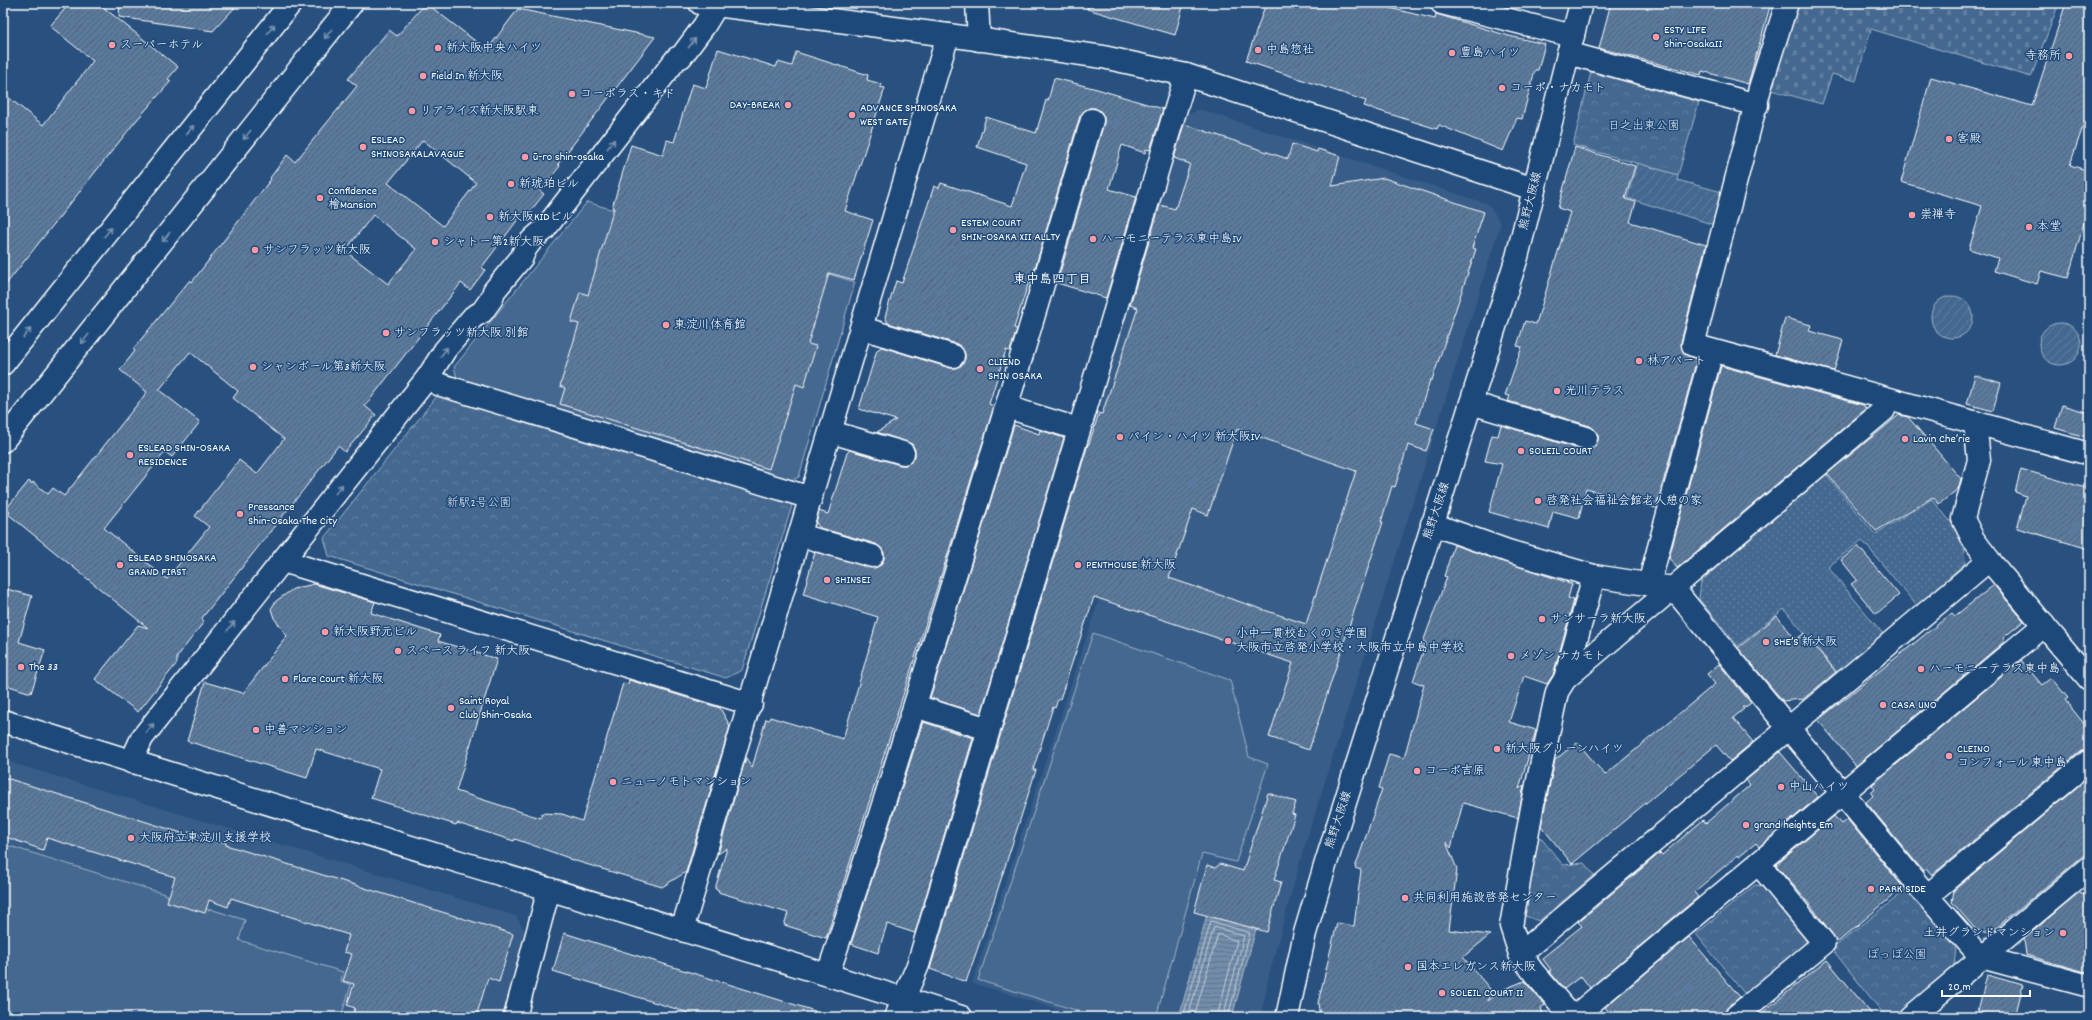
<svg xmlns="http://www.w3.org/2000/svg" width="2092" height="1020" font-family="Dekko,'Klee One',sans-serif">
	<defs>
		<pattern id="grass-dots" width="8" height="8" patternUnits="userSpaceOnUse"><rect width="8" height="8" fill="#446890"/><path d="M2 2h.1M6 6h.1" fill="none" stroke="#607fa1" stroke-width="1.8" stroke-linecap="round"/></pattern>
		<pattern id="forest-crowns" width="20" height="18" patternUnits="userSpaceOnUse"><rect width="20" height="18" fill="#446890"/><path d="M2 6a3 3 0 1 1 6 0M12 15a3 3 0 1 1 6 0" fill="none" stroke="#607fa1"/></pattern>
		<pattern id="cemetery-stones" width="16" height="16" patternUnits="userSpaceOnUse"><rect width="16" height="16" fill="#446890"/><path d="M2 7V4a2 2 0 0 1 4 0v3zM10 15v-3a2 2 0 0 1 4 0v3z" fill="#607fa1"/></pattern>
		<pattern id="garden-furrows" width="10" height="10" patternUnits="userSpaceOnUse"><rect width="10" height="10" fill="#446890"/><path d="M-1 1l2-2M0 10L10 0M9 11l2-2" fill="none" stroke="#607fa1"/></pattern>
		<pattern id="water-rules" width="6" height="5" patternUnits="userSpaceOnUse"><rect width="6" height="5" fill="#718dab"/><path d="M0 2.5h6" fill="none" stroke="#64768a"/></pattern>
		<pattern id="building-hatch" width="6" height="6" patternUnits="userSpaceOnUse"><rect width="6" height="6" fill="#5a7a9d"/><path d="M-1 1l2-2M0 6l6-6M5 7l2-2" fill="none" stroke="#536374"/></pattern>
	</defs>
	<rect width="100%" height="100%" fill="#28517f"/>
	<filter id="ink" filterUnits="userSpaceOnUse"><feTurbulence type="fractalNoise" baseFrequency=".025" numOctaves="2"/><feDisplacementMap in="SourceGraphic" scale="8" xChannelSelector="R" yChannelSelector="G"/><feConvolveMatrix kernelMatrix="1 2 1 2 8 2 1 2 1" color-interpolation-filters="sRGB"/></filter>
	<g filter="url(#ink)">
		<g fill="#375d88">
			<polygon points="1199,109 1488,204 1501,223 1301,858 1269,975 1261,1017 1083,1017 972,983 1157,425 1096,406 1183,117"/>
			<polygon points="3,760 516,916 525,931 503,1017 3,1017"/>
		</g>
		<polygon fill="url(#grass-dots)" stroke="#a2b4c8" points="1826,475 1875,534 1932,499 1954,526 1964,545 1965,563 1917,606 1862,540 1828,567 1883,634 1837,672 1784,609 1738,646 1699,599 1701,581"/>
		<g fill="url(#forest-crowns)" stroke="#a2b4c8">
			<polygon points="1591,72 1699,102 1678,175 1573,145"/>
			<polygon points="441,391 793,502 742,670 726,678 329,556 324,538"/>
			<polygon points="1536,832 1563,865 1584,863 1594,875 1539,921 1520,914"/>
			<polygon points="1755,885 1764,886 1806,938 1806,949 1748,998 1696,934"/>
			<polygon points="1907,889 1956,947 1954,966 1893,1017 1886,1017 1832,949"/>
		</g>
		<polygon fill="url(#cemetery-stones)" stroke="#a2b4c8" points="1799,3 2059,3 2031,77 1871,29 1856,81 1832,74 1822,104 1771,90"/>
		<g fill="url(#garden-furrows)" stroke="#a2b4c8">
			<polygon points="1637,163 1678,175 1677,180 1726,193 1718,226 1627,198"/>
			<circle cx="1952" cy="317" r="21"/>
			<circle cx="2060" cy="344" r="21"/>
		</g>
		<g fill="#446890" stroke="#a2b4c8">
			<polygon points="587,202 855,282 799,477 787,482 457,378 454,367"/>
			<polygon points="1093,633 1230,680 1249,757 1268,764 1236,862 1202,854 1156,1017 1098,1017 978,980"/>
			<polygon points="3,844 168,895 167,897 209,910 210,909 245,920 239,940 343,972 341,981 351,985 341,1017 3,1017"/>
		</g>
		<polygon fill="url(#water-rules)" stroke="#aabbcd" points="1207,915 1256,929 1232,1017 1179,1017"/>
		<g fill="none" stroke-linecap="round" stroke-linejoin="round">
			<g stroke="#c6d1dd" stroke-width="1">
				<polyline points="1183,1017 1211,921 1250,933 1228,1017"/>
				<polyline points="1188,1017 1214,927 1244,936 1223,1017"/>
				<polyline points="1194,1017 1218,934 1237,941 1217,1017"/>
			</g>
		</g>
		<g fill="url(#building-hatch)" stroke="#fff" fill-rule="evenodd">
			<polygon points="70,3 98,3 178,67 168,79 171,81 135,122 3,288 3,93 43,125 93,61 50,26"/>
			<polygon points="120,3 239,3 213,31 119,17"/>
			<path d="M 426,3 L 487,50 L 518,9 L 655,37 L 558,164 L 560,166 L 540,191 L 544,194 L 529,213 L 525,210 L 482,267 L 485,270 L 470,290 L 461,283 L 365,406 L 376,415 L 345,452 L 338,446 L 202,618 L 203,623 L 177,657 L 177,663 L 138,712 L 95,679 L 138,625 L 148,628 L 8,514 L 10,512 L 6,509 L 29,481 L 32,484 L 33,482 L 48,494 L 53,488 L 64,496 L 147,392 L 120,370 L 135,351 L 133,349 L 190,280 L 192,282 L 271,179 L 270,178 L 287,155 L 295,162 L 357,86 L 348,79 L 368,55 L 389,30 L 397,36 ZM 423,140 L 476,183 L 443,226 L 388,183 ZM 373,215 L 416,249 L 388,284 L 345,251 ZM 190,352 L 238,391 L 233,398 L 284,439 L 257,474 L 239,460 L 195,516 L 209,527 L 167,579 L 104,528 L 165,452 L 172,457 L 200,422 L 159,390 Z"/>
			<polygon points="1088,3 1184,3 1175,35 1087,9"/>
			<polygon points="1266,3 1369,3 1435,19 1436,14 1509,36 1545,44 1538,70 1535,70 1522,119 1517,118 1503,151 1439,125 1437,129 1364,106 1366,101 1246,61"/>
			<polygon points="1611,3 1771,3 1748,84 1702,71 1701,75 1599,48"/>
			<polygon points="2066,3 2089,3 2089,108 2070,165 2089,171 2089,206 2068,278 2041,271 2037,284 1994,271 1998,258 1969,249 1982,206 1901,182 1931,77 2032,106"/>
			<polygon points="718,49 776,67 778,62 792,66 796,52 868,75 867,80 881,84 880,87 885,88 845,211 873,220 854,280 829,273 808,344 816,346 804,387 796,384 769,469 560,404 565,388 560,386 579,324 571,322 580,292 588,295 614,208 612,208 631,145 663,155 667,140 674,142 692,84 706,88"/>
			<polygon points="1054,78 1097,89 1163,109 1150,150 1146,149 1145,153 1122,145 1109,189 1136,197 1106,298 1057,283 1104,123 1104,117 1101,112 1095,108 1089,108 1084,111 1080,116 1033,275 1031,275 1014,328 1017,329 1010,351 1006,350 989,404 994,406 951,544 826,938 784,925 788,913 718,892 719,890 715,889 727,848 718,854 746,757 752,768 766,719 769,720 770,717 843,739 878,617 803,594 815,552 875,568 881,565 884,559 884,553 881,548 876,544 820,528 816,523 819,511 828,514 847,453 850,450 900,465 906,465 911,462 915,457 915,450 912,444 877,432 896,420 859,409 877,350 882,347 950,368 956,368 962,365 965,359 965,354 962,348 957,344 888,323 885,317 896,281 902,283 934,186 939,188 941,183 1012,206 1026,163 977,147 986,117 1036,133 1046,100 1048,101"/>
			<path d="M 1184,124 L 1288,159 L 1292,144 L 1317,152 L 1318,149 L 1340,156 L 1332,186 L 1384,178 L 1484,212 L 1472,248 L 1476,249 L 1432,380 L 1430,380 L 1416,423 L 1434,429 L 1426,451 L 1408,445 L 1395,487 L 1392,486 L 1381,522 L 1383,522 L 1309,750 L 1269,737 L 1293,663 L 1094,597 L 1060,699 L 1058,699 L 1055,708 L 1053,707 L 1033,770 L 1036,770 L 994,901 L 966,982 L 930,969 L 1088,444 L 1089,444 L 1099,413 L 1102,414 L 1138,308 L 1130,305 L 1160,205 L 1175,209 L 1190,164 L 1174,158 ZM 1237,429 L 1356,471 L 1306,624 L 1169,578 L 1193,509 L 1208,515 Z"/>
			<polygon points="1575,147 1635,166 1625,199 1636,202 1630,222 1706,245 1681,342 1684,354 1697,359 1656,508 1586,489 1579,518 1553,511 1549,529 1489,512 1502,464 1485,461 1492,435 1498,436 1501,425 1582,450 1588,450 1594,447 1598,441 1598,435 1595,430 1590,426 1508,401 1510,396 1505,395 1522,347 1517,346 1525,321 1536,324 1570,212 1558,208"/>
			<polygon points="1785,318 1811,325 1809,331 1843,340 1834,371 1775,355"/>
			<polygon points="1721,366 1863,405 1866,409 1677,568 1669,558"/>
			<polygon points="1975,375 2001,383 1993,411 1967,404"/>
			<polygon points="2062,405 2089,413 2089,438 2055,428"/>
			<polygon points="1899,415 1908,417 1961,479 1958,489 1939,504 1933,497 1876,531 1827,474"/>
			<polygon points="1014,425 1039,434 1040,430 1064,438 981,714 930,698"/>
			<polygon points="2021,469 2089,489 2089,549 2017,528 2026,496 2015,492"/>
			<polygon points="1454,545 1572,584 1568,598 1574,600 1553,675 1547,684 1524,676 1509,722 1536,730 1519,789 1524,785 1518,818 1463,803 1451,848 1446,842 1457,869 1449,930 1490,935 1463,957 1490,989 1488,1001 1502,990 1524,981 1545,1005 1541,1008 1544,1017 1320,1017 1318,1003 1337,923 1354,926 1361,870 1355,868 1382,789 1379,788 1389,754 1404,758 1424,685 1413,681 1426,643 1423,642 1447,577 1444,576"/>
			<polygon points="1858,546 1899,595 1876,614 1851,584 1857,580 1841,560"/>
			<polygon points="314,584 375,602 371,613 440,635 438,641 497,659 456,791 540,818 542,813 562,814 582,821 623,683 628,684 629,680 720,708 730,726 686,872 662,887 569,859 569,858 515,839 514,841 457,823 456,825 371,798 380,769 316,749 307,778 187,741 205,682 243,693 287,636 274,618 271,609 276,601 293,589"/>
			<polygon points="1994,585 2024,621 2003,638 2005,641 1856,766 1818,720 1952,613 1955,616"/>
			<polygon points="3,588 32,596 19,642 45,650 31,693 3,684"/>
			<polygon points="1777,616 1796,640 1804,633 1836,672 1802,700 1801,699 1783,701 1738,648"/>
			<polygon points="2021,660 2042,685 2051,678 2068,698 2065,700 2089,730 2089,749 2081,751 1932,875 1926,868 1923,871 1866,802 1873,796 1871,793 1875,789 1872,785"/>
			<polygon points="1719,664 1751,703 1747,706 1742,707 1744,709 1733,718 1753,742 1730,761 1716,745 1572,864 1541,826 1555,760 1577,742 1605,775 1715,684 1707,674"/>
			<polygon points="923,722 973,738 915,933 887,924 878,953 851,944"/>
			<polygon points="1780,752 1818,797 1759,847 1756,843 1739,857 1738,855 1694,892 1698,897 1590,988 1581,976 1564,989 1549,971 1551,970 1542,958 1582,926 1578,922 1660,853 1662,855 1703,820 1706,823 1750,785 1746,780"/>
			<polygon points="3,777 188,835 189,831 226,843 226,845 513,934 499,982 488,978 476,1017 352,1017 355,1008 347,1005 354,984 343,981 352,954 344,952 349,935 231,898 228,907 209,900 205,913 167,902 175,877 47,838 43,850 3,836"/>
			<polygon points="2089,777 2089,851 1990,933 1976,930 1952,902 1954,890"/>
			<polygon points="1268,793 1296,802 1292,814 1295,815 1274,880 1281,882 1267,932 1194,912 1207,865 1215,868 1220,864 1243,871"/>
			<polygon points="1834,816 1841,824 1847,819 1903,887 1838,942 1812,907 1776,865"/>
			<polygon points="2078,893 2089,896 2089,973 2026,955 2024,939"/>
			<polygon points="564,933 815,1011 814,1017 702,1017 553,971"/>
			<polygon points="1689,937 1740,997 1727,1008 1723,1017 1613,1017 1605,1007"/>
			<polygon points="1827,960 1874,1017 1757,1017"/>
			<polygon points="1987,975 2023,985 2015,1017 1996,1017 1978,1012"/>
		</g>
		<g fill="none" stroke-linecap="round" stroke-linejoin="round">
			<g stroke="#fff" stroke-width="25">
				<g id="street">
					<polyline points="977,3 979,40"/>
					<polyline points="1442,3 1573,36"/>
					<polyline points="1787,3 1760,88 1693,345 2089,454"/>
					<polyline points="1568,53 1757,105"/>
					<polyline points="862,328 953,356"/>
					<polyline points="428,377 438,384 811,498"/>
					<polyline points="1471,403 1586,438"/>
					<polyline points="1007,407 1078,429"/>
					<polyline points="1975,422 1979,460 1963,519 1973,539 1989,560 2089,679"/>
					<polyline points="831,432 903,453"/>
					<polyline points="1432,524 1508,551 1594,576 1673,588 1927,896 1981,957 2089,986"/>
					<polyline points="800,535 872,556"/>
					<polyline points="283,561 751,704"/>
					<polyline points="1649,584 1712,351"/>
					<polyline points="1565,679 1884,410 1887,399"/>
					<polyline points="915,706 988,729"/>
					<path d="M 131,762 L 142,738 L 428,377 L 445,350 L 473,317 L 482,312 L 492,298 L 494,291 L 522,257 C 525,245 534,237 544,230 L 677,58 L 681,57 L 704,26 L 718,3"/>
					<polyline points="1927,896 2089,761"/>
					<polyline points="682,930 948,35 1103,57 1186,75 1534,189"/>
					<polyline points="1520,954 1989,560"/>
					<path d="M 828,974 C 922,691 1007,406 1092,120"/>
					<polyline points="515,1017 549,889"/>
					<polyline points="896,1017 918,965 1186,75"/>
					<polyline points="1572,1017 1534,973 1520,954 1511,926 1532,808 1557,692 1565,679 1594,576"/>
					<polyline points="1574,1017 2044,625"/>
					<polyline points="1735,1017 1824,943 1759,864"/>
					<polyline points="1911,1017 2089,868"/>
				</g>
			</g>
			<g stroke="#fff" stroke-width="25">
				<g id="secondary">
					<polyline points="700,3 948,35"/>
					<polyline points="3,364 291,3"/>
					<polyline points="3,441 352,3"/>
					<path d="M 3,721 C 321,822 642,915 961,1017"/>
					<polyline points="1287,1017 1305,933 1325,866 1517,257 1581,3"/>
				</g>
			</g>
			<use href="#street" stroke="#1f4a7a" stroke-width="22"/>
			<use href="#secondary" stroke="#1f4a7a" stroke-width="22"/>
		</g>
		<defs><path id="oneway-shaft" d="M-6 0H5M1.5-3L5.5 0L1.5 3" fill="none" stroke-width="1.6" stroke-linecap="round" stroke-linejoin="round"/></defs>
		<g stroke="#7992af">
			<use href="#oneway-shaft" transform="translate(271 29) rotate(-51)"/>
			<use href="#oneway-shaft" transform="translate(328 34) rotate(128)"/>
			<use href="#oneway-shaft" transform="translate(692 43) rotate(-53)"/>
			<use href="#oneway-shaft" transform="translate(190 130) rotate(-51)"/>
			<use href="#oneway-shaft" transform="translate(247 135) rotate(129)"/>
			<use href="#oneway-shaft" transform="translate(611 144) rotate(-52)"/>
			<use href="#oneway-shaft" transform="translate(108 232) rotate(-51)"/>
			<use href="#oneway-shaft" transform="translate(166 237) rotate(129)"/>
			<use href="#oneway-shaft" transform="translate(27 333) rotate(-51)"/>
			<use href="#oneway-shaft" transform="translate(85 339) rotate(129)"/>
			<use href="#oneway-shaft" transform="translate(444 352) rotate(-53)"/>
			<use href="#oneway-shaft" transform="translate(339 489) rotate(-52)"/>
			<use href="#oneway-shaft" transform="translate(231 626) rotate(-51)"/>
			<use href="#oneway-shaft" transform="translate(150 728) rotate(-51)"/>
		</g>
	</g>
	<g fill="#ff9aa2" stroke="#1f4a7a" stroke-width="1.5">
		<circle cx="1656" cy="37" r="4"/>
		<circle cx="112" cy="45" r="4"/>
		<circle cx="438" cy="48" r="4"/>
		<circle cx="1258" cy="50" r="4"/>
		<circle cx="1452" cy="53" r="4"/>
		<circle cx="2069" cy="56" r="4"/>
		<circle cx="423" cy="76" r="4"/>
		<circle cx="1502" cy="88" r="4"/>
		<circle cx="572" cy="94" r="4"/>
		<circle cx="788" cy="105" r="4"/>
		<circle cx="412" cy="111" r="4"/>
		<circle cx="852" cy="115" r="4"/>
		<circle cx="1949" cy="139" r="4"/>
		<circle cx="363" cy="147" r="4"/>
		<circle cx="525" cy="157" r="4"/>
		<circle cx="511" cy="184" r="4"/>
		<circle cx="320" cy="198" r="4"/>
		<circle cx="1912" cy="215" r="4"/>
		<circle cx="490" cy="217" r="4"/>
		<circle cx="2029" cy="227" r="4"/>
		<circle cx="953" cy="230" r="4"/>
		<circle cx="1093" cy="239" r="4"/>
		<circle cx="435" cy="242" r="4"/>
		<circle cx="255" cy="250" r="4"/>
		<circle cx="666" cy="325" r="4"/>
		<circle cx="386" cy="333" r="4"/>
		<circle cx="1639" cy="361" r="4"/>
		<circle cx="253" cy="367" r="4"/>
		<circle cx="980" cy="369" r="4"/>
		<circle cx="1557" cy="391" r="4"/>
		<circle cx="1120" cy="437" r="4"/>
		<circle cx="1905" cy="439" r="4"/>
		<circle cx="1521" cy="451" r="4"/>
		<circle cx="130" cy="455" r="4"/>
		<circle cx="1538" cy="501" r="4"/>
		<circle cx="240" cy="514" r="4"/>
		<circle cx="120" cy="565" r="4"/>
		<circle cx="1078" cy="565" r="4"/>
		<circle cx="827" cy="580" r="4"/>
		<circle cx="1542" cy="619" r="4"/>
		<circle cx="325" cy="632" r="4"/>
		<circle cx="1228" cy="641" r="4"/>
		<circle cx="1766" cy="642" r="4"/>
		<circle cx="398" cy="651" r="4"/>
		<circle cx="1511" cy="656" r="4"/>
		<circle cx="21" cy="667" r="4"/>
		<circle cx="1921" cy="669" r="4"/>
		<circle cx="285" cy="679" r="4"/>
		<circle cx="1883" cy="705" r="4"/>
		<circle cx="451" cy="708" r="4"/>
		<circle cx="256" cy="730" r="4"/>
		<circle cx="1497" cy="749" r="4"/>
		<circle cx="1949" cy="756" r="4"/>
		<circle cx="1417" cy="771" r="4"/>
		<circle cx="613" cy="782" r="4"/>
		<circle cx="1781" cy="787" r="4"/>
		<circle cx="1746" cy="825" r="4"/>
		<circle cx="131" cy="838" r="4"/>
		<circle cx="1871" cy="889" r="4"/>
		<circle cx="1405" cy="898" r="4"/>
		<circle cx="2063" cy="933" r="4"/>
		<circle cx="1408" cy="967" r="4"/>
		<circle cx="1442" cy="993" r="4"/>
	</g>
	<g text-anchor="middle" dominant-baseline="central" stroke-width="3" stroke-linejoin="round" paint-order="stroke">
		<g font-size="12" fill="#fff" stroke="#1f4a7a" text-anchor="start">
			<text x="1664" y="30">ESTY LIFE<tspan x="1664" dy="14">Shin-OsakaII</tspan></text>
			<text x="120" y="45">スーパーホテル</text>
			<text x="446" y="48">新大阪中央ハイツ</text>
			<text x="1266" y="50">中島惣社</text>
			<text x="1460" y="53">豊島ハイツ</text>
			<text x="2061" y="56" text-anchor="end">寺務所</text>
			<text x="431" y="76">Field In 新大阪</text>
			<text x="1510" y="88">コーポ・ナカモト</text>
			<text x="580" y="94">コーポラス・キド</text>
			<text x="780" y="105" text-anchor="end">DAY-BREAK</text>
			<text x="860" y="108">ADVANCE SHINOSAKA<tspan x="860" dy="14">WEST GATE</tspan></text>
			<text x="420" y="111">リアライズ新大阪駅東</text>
			<text x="1957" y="139">客殿</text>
			<text x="371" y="140">ESLEAD<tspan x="371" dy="14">SHINOSAKALAVAGUE</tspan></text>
			<text x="533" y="157">ū-ro shin-osaka</text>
			<text x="519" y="184">新琥珀ビル</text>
			<text x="328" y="191">Confidence<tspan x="328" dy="14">檜Mansion</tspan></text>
			<text x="1920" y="215">崇禅寺</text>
			<text x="498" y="217">新大阪KIDビル</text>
			<text x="961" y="223">ESTEM COURT<tspan x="961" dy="14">SHIN-OSAKA XII ALLTY</tspan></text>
			<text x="2037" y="227">本堂</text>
			<text x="1101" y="239">ハーモニーテラス東中島IV</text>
			<text x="443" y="242">シャトー第2新大阪</text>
			<text x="263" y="250">サンフラッツ新大阪</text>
			<text x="674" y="325">東淀川体育館</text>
			<text x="394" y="333">サンフラッツ新大阪 別館</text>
			<text x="1647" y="361">林アパート</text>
			<text x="988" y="362">CLIEND<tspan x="988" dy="14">SHIN OSAKA</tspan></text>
			<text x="261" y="367">シャンボール第3新大阪</text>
			<text x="1565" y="391">光川テラス</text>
			<text x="1128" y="437">パイン・ハイツ 新大阪IV</text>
			<text x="1913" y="439">Lavin Che’rie</text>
			<text x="138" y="448">ESLEAD SHIN-OSAKA<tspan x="138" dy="14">RESIDENCE</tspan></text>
			<text x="1529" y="451">SOLEIL COURT</text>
			<text x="1546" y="501">啓発社会福祉会館老人憩の家</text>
			<text x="248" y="507">Pressance<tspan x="248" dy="14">Shin-Osaka The City</tspan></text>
			<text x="128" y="558">ESLEAD SHINOSAKA<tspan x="128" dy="14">GRAND FIRST</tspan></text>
			<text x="1086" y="565">PENTHOUSE 新大阪</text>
			<text x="835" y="580">SHINSEI</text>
			<text x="1550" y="619">サンサーラ新大阪</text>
			<text x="333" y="632">新大阪野元ビル</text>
			<text x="1236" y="634">小中一貫校むくのき学園<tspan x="1236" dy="14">大阪市立啓発小学校・大阪市立中島中学校</tspan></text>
			<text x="1774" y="642">SHE’S 新大阪</text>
			<text x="406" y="651">スペース ライフ 新大阪</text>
			<text x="1519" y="656">メゾン ナカモト</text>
			<text x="29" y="667">The 33</text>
			<text x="1929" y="669">ハーモニーテラス東中島</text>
			<text x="293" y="679">Flare Court 新大阪</text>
			<text x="459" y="701">Saint Royal<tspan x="459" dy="14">Club Shin-Osaka</tspan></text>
			<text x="1891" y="705">CASA UNO</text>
			<text x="264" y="730">中善マンション</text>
			<text x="1505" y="749">新大阪グリーンハイツ</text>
			<text x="1957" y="749">CLEINO<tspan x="1957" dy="14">コンフォール 東中島</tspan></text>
			<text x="1425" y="771">コーポ吉原</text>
			<text x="621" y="782">ニューノモトマンション</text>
			<text x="1789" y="787">中山ハイツ</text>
			<text x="1754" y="825">grand heights Em</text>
			<text x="139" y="838">大阪府立東淀川支援学校</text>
			<text x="1879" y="889">PARK SIDE</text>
			<text x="1413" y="898">共同利用施設啓発センター</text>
			<text x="2055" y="933" text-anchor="end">土井グランドマンション</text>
			<text x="1416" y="967">国本エレガンス新大阪</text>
			<text x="1450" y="993">SOLEIL COURT II</text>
		</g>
		<g font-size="12" fill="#dae1e9" stroke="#1f4a7a">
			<text x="1644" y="126">日之出東公園</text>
			<text x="479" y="503">新駅2号公園</text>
			<text x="1897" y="955">ぽっぽ公園</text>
		</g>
		<g font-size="12" fill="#fff" stroke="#1f4a7a">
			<text transform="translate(1531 201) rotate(-76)">熊野大阪線</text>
			<text transform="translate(1437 511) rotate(-72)">熊野大阪線</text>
			<text transform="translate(1339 820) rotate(-72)">熊野大阪線</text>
		</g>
		<g font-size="13" font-weight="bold" fill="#fff" stroke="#1f4a7a">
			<text x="1052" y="280">東中島四丁目</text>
		</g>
	</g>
	<rect width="2092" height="1020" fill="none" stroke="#1f4a7a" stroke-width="16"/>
	<rect x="8" y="8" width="2076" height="1004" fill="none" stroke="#fff" stroke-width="1.5" filter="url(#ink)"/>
	<path d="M1942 990v6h88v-6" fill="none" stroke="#ffffff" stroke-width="2"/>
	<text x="1948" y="990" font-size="12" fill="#ffffff" stroke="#1f4a7a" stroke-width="3" paint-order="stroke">20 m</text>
</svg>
